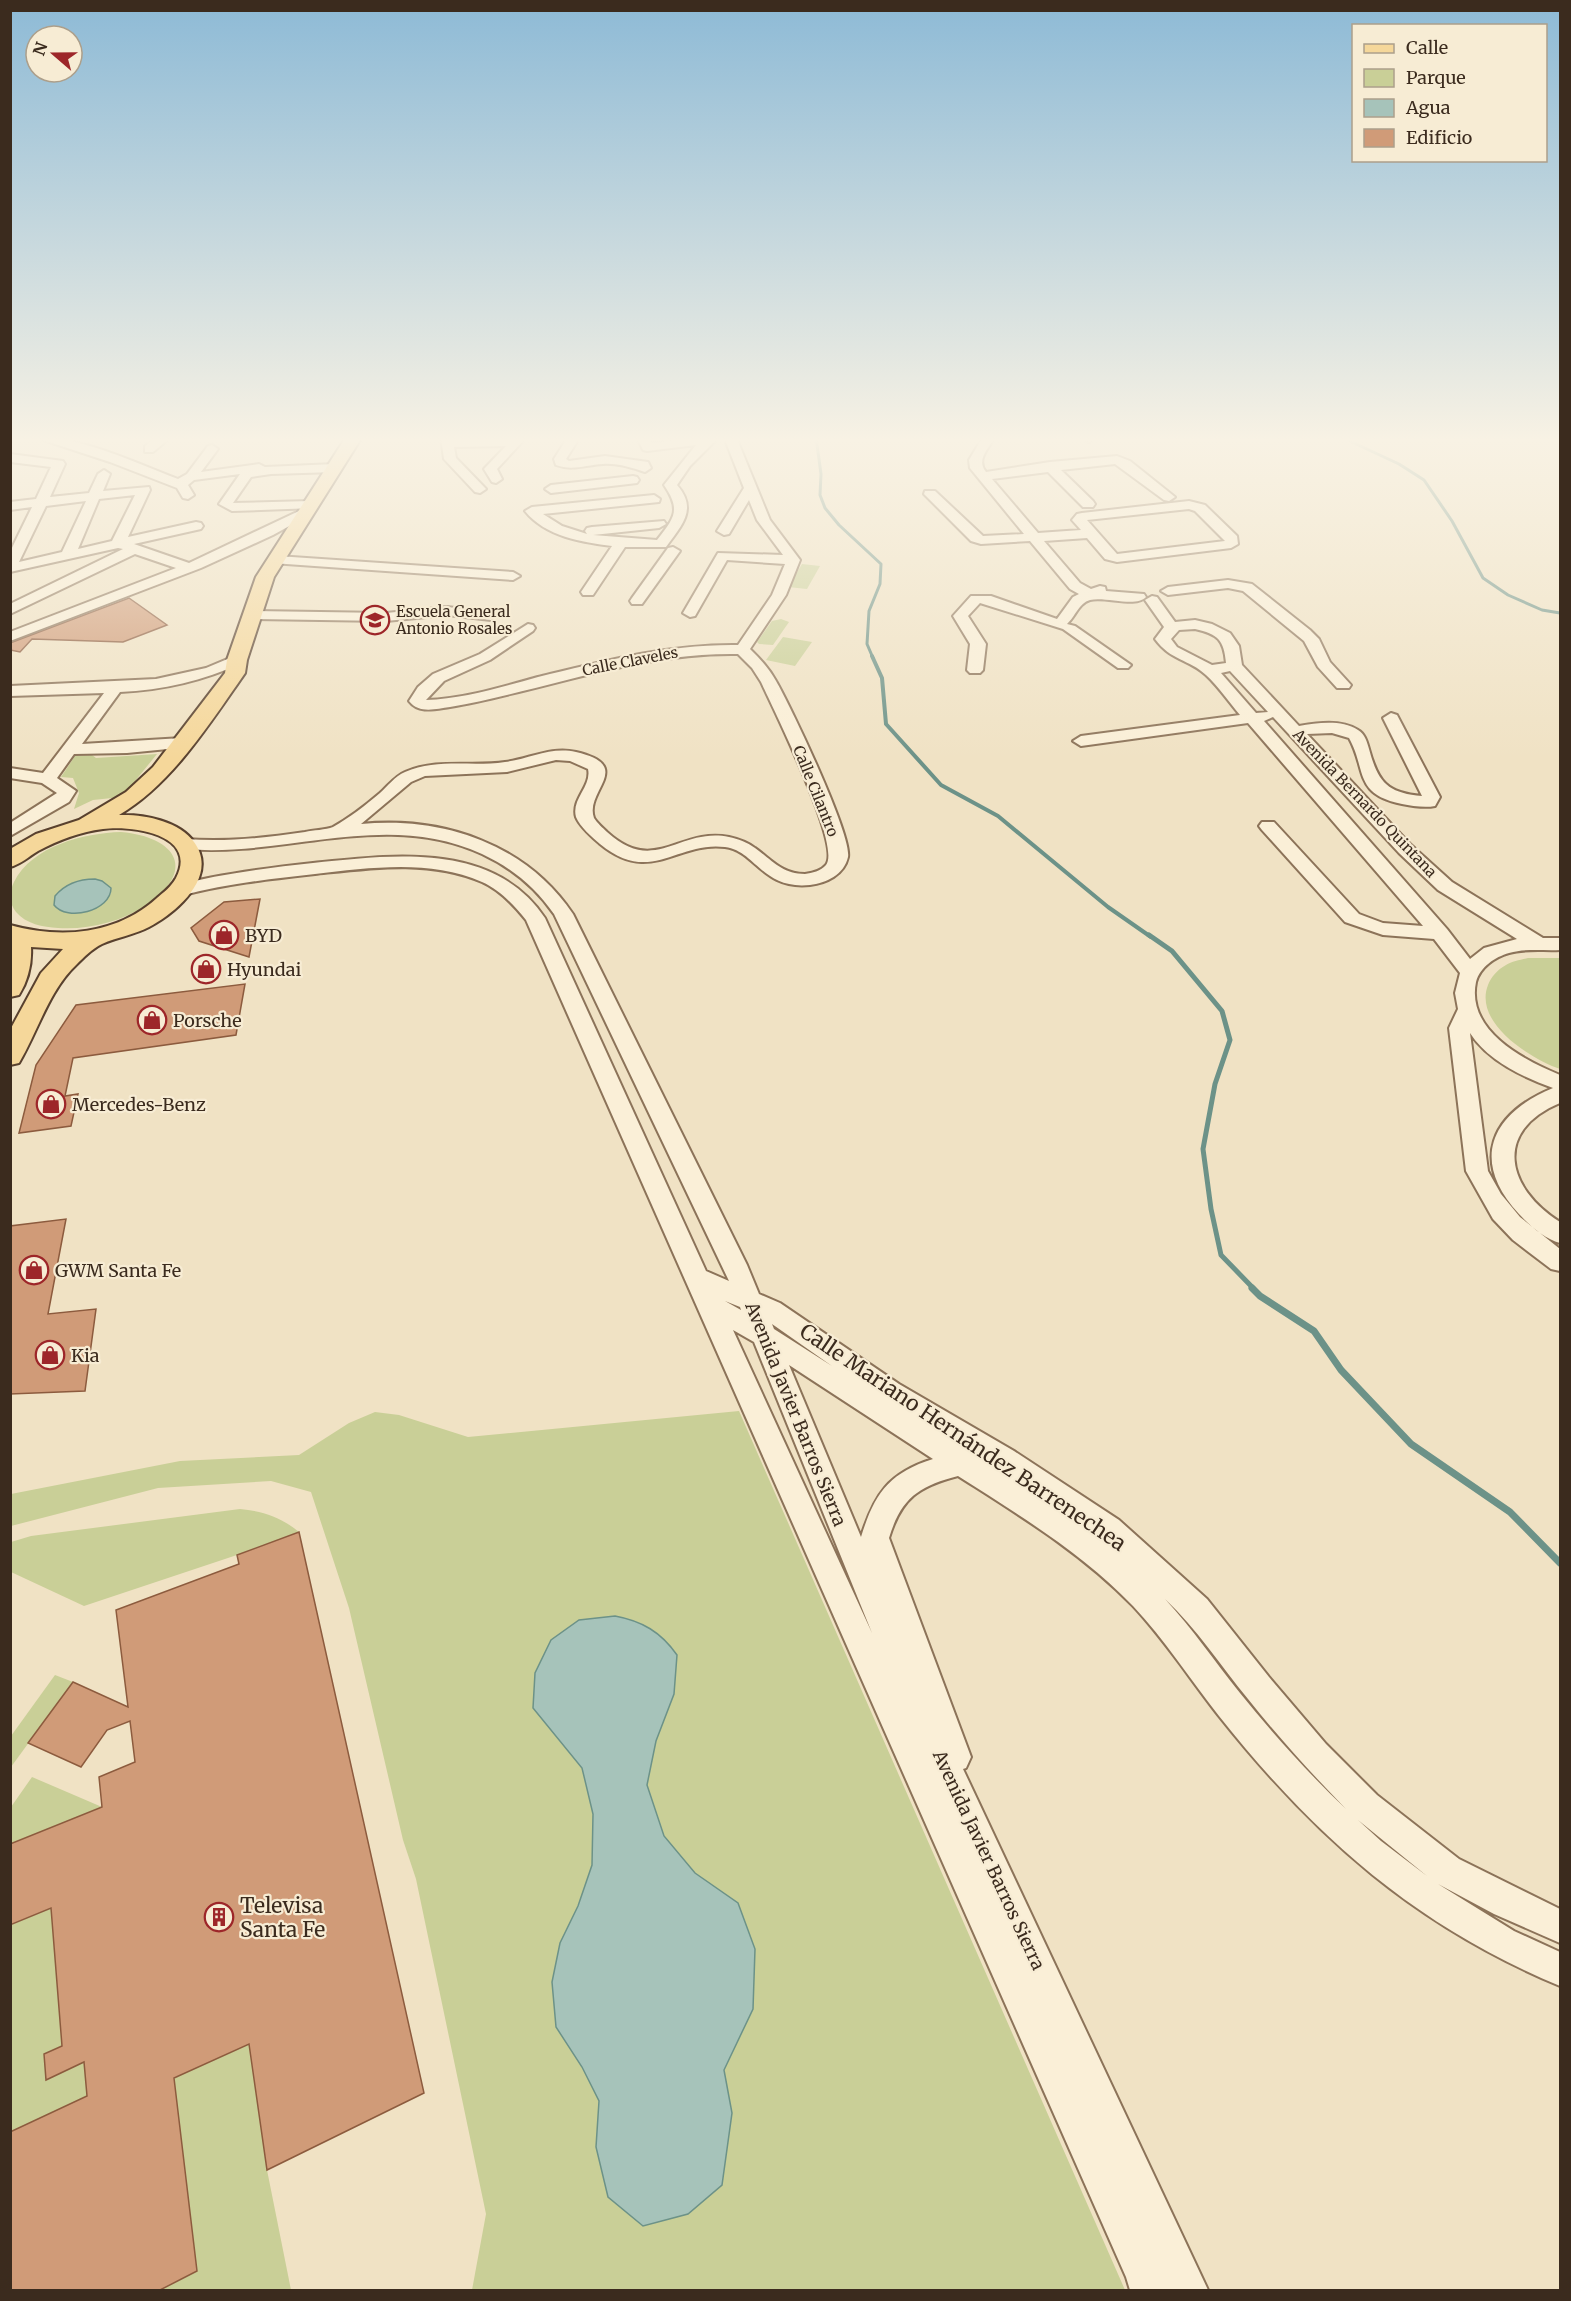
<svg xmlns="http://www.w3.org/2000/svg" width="1571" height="2301" font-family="Merriweather,serif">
	<rect width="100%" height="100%" fill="#f0e2c4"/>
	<g fill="#c9cf97" fill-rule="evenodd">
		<polygon points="802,564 820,566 807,589 788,587"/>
		<polygon points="781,619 789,622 773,645 759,644 757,642 772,621"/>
		<polygon points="783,637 812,642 795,666 766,660"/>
		<polygon points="157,754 122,797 93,800 74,809 79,793 73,778 61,777 75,756 92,755 96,758"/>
		<path d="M 121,832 C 177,837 198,871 145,906 C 120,922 88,930 58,928 C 43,927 26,924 16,912 C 9,903 9,892 14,882 C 32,846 84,833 121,832 ZM 87,879 L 102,881 L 111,893 C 103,909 84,913 68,913 Z"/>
		<path d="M 1528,958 L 1560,958 L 1560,1069 C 1531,1059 1473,1023 1488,985 C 1491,977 1497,970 1506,965 C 1512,961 1521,960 1528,958 Z"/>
		<polygon points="739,1411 1125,2290 472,2290 486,2214 416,1879 403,1840 349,1608 311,1492 271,1481 158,1488 11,1526 11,1494 180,1461 299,1455 349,1423 375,1412 399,1415 468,1437"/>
		<path d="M 240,1509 C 262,1511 281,1517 299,1532 L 237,1555 L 84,1606 L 11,1572 L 11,1542 L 31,1536 Z"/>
		<polygon points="55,1675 73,1682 11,1767 11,1736"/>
		<polygon points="32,1777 102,1807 11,1844 11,1807"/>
		<polygon points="51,1908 62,2046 44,2054 47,2079 84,2062 87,2096 11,2132 11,1925"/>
		<polygon points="249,2044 267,2170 291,2290 160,2290 197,2271 174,2078"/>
	</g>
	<g fill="#a6c3ba" stroke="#6c9288" stroke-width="1.5">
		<path d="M 95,879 L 102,881 L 111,888 C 111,911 67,922 54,905 L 55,896 C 65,884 79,879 95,879 Z"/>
		<path d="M 615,1616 C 642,1621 661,1632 677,1655 L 674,1694 L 656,1741 L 647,1785 L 664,1836 L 695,1873 L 738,1903 L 755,1949 L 753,2009 L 724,2070 L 732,2113 L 722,2185 L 688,2214 L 643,2226 L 608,2197 L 596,2147 L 599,2101 L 582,2067 L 556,2027 L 552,1982 L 560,1943 L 578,1906 L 592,1865 L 593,1814 L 582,1768 L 533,1708 L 535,1673 L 551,1640 L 579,1620 Z"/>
	</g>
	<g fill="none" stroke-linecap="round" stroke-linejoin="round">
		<g stroke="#6c9288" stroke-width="3">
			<polyline points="816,437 821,474 820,495 825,508 839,525 881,564 880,584 869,611 867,644 873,658"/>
			<polyline points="1341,437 1399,464 1424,480 1452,521 1483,578 1508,595 1542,610 1560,613"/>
		</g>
		<polyline stroke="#6c9288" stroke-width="4" points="872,656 882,678 886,724 941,785 998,816 1108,907 1151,937"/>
		<polyline stroke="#6c9288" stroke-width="5" points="1149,935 1172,951 1222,1011 1230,1040 1215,1084 1203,1149 1211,1209 1221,1255 1254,1289"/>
		<polyline stroke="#6c9288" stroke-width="7" points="1252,1288 1260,1296 1314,1331 1341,1370 1411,1444 1510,1512 1560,1563"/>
	</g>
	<g fill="#d09b78" stroke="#8c5b3e" stroke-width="1.5">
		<polygon points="129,598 167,625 123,642 32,639 20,652 10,650 10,643"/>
		<polygon points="260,899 249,957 199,941 191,928 224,902"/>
		<polygon points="245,984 236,1035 73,1058 65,1096 78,1094 71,1126 19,1133 36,1065 76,1005"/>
		<polygon points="66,1219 48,1314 96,1309 85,1391 10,1394 10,1226"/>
		<polygon points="299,1532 424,2093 267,2170 249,2044 174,2078 197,2271 160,2290 10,2290 10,2132 87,2096 84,2062 46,2080 44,2054 62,2046 51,1908 10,1925 10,1844 102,1807 99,1777 135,1762 130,1721 107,1730 81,1767 28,1743 73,1682 128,1707 116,1610 239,1564 237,1555"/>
	</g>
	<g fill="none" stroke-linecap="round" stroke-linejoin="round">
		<g stroke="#8c7359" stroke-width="4">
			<g id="minor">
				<path d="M 34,437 C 83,437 133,462 178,479 L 187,474 L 208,446 L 212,445 L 218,449 L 201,472 L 259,464 L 265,467 L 335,464 L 341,468 L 335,472 L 271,474 L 251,477 L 233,503 L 310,501 L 315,502 L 317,505 L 315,508 L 232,511 L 219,504 L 240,474 L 194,480 L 188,485 L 194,495 L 188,499 L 183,498 L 177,488 L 110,462 Z"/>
				<polygon points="157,437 171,437 153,452 145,452 145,446"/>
				<polygon points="441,437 453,437 453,439 516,438 522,442 497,469 502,479 496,483 492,482 484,469 506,446 454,447 456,458 486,489 480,493 475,492 444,459"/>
				<path d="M 568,437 L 580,437 L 566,459 L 569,461 L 605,456 L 648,462 L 651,468 L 645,472 C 632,468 618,463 603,464 C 586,465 572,471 556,465 L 554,459 Z"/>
				<path d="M 637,437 L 649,437 L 651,443 L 713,437 L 716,440 L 690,466 L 677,485 C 698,509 682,525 666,547 L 625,547 L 593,595 L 583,595 L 581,592 L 612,546 C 582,542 546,537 525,511 L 532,507 L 654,495 L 660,499 L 659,502 L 543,514 L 562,526 L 587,534 L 585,531 L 587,528 L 592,527 L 664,521 L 666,524 L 659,528 L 593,535 L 657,540 C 675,517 681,510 664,485 L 696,445 L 647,451 L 643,450 Z"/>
				<path d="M 724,437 L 736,437 L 770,520 L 800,560 L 786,595 L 750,649 C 760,659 769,668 776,681 C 790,705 852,835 848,857 C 844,875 826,883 810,885 C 762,890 756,851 725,847 C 676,841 651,886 600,844 C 592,837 580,827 576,817 C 571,799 592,786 588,769 L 570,761 L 556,760 L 507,772 L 425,776 L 411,782 L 361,824 C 443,816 526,844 573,914 L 747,1265 L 759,1294 L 780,1303 L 899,1384 L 1014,1451 L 1119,1520 L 1207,1599 L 1269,1677 L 1326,1744 L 1377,1795 L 1459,1859 L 1560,1909 L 1560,1943 L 1494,1914 L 1438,1884 L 1514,1931 L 1560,1952 L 1560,1986 C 1416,1926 1316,1838 1219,1716 C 1190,1679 1165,1640 1133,1606 C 1082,1553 1019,1515 958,1476 C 919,1486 901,1498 889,1538 L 971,1757 L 966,1768 L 963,1769 L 1208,2290 L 1130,2290 L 1126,2277 L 526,920 C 514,905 500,890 482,882 C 429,859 370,868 315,874 C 270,879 224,884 180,896 L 173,894 L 171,890 L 173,886 C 219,874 266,868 313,863 C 392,855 494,841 545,918 L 706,1271 L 729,1281 L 554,914 C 535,887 512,868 482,854 C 385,809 285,858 185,849 L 179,848 L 176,844 L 179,840 L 185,839 C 226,842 264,838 305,832 C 313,830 326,830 333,827 C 349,818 366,805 380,793 C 388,786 395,776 405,772 C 437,758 472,767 505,762 C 529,759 551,746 576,752 C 636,766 584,791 594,818 C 597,823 603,828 607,832 C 655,876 679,827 729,837 C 738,839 747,842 755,848 C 772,860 782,874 805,874 C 812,873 821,871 826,865 C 842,846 773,708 761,682 L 752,668 L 738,654 C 638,652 547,690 450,707 C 435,709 419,714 409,701 L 418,687 L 433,674 L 480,654 L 528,624 L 533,625 L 535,628 L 533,631 L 490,660 L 444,681 L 426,700 C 463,699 502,687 538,677 C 604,661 669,644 738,645 L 772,595 L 785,564 L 727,560 L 695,616 L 690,617 L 683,613 L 718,553 L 783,555 L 757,520 L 749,500 L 729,534 L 724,535 L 717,531 L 744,488 ZM 725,1301 L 740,1307 L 741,1310 ZM 772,1324 L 832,1366 L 774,1329 ZM 733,1330 L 754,1342 L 872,1633 ZM 789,1365 L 933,1459 C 888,1473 874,1495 861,1537 ZM 1165,1599 C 1197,1629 1220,1665 1248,1699 C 1279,1738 1312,1774 1346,1809 C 1308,1773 1273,1734 1240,1693 C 1215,1662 1193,1629 1165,1599 ZM 1358,1820 L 1427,1876 L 1381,1841 Z"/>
				<path d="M 983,437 L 995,437 C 988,449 976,460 986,472 L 1050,462 L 1117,456 L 1130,461 L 1175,497 L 1169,501 L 1164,500 L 1115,464 L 1061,470 L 1093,501 L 1095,504 L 1093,507 L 1083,507 L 1048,472 L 992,479 L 1038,533 L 1081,530 L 1072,520 L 1077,514 L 1082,513 L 1189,501 L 1205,505 L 1237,536 L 1238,544 L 1231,548 L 1117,562 L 1105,559 L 1087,538 L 1044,541 L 1080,583 L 1091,589 L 1100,586 L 1105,587 L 1106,591 L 1144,594 L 1146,597 C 1136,608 1105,596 1090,600 C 1079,603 1075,617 1067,624 L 1075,626 L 1131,665 L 1128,668 L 1118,668 L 1063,629 L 980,603 L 968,616 L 986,644 L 983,670 L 980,673 L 970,673 L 967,670 L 970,644 L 953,616 L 971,596 L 991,596 L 1057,619 L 1073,597 L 1079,594 L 1070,589 L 1030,541 L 981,544 L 971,541 L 924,494 L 925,491 L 935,491 L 983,536 L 1024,534 L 970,468 L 969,460 ZM 1189,509 L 1195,511 L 1225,541 L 1117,554 L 1087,520 Z"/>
				<polygon points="1082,437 1094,437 1095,438 1089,442"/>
				<path d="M 10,454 L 63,461 L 65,464 L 50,497 L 89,493 L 98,474 L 104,470 L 110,474 L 103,491 L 149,487 L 150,490 L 128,537 L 196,522 L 201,523 L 203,526 L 201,529 L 134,544 L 189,563 L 299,511 L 304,510 L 311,514 L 273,535 L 201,568 L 10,641 L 10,632 L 176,568 L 135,554 L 10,614 L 10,604 L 123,549 L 118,548 L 10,572 L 10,552 L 32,507 L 10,510 L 10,502 L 36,499 L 51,467 L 10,462 ZM 135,495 L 112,541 L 78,549 L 99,499 ZM 86,501 L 62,552 L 19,562 L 46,506 Z"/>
				<polygon points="633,476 637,477 639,480 637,483 551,493 545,489 551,485"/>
				<polygon points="673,547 680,551 642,604 632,604 630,601 632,598 668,548"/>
				<polygon points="277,556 513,572 520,576 513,580 272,563 270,560"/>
				<polygon points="1228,580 1252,584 1310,630 1319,639 1330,662 1351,685 1349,688 1337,688 1318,667 1304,641 1243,591 1228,588 1168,595 1161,591 1168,587"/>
				<path d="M 1152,596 L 1157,597 L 1175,622 L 1195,620 L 1212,624 L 1230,633 L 1239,646 L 1242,665 L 1299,726 C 1317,723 1341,719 1358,730 C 1365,734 1367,742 1369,749 C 1378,782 1387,793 1422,796 L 1383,718 L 1391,713 L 1397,715 L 1440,797 L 1435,806 C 1425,808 1412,806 1402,804 C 1353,794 1367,770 1349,738 L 1332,733 L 1307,734 L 1411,845 L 1452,882 L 1543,938 L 1560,938 L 1560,950 C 1544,951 1526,948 1509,953 C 1495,957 1480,967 1476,982 C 1466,1031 1524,1060 1560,1075 L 1560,1103 C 1493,1131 1506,1188 1560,1222 L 1560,1243 C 1545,1239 1530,1226 1519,1214 C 1470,1161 1490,1114 1553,1088 C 1523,1077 1488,1061 1470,1033 L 1488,1171 L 1501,1194 L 1520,1217 L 1560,1249 L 1560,1271 L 1551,1269 L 1513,1240 L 1493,1219 L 1466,1171 L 1449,1028 L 1458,1009 L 1455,993 L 1460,973 L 1434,939 L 1383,935 L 1345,922 L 1262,830 L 1259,826 L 1262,822 L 1274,822 L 1359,914 L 1383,923 L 1423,926 L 1248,723 L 1081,746 L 1073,741 L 1081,736 L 1240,715 C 1229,702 1218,686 1206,675 C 1189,659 1171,661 1155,639 L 1164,627 L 1145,600 ZM 1195,629 C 1218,634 1224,640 1226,663 L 1212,665 L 1177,647 L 1171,639 L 1179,630 ZM 1230,671 L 1268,712 L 1256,713 L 1221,673 ZM 1273,717 L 1399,853 L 1438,890 L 1517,939 L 1484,948 L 1470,959 L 1447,929 L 1264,721 Z"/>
				<polygon points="447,607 491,612 498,616 491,620 447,615 386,621 253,619 246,615 253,611 386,613"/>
				<path d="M 237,655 L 245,660 L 242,663 C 203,681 163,690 120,692 L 82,744 L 182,738 L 190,743 L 188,747 L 127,753 L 74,754 L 57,778 L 76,791 L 69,802 L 10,836 L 10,823 L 57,793 L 42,783 L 10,778 L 10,768 L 43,773 L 104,693 L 10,696 L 10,686 L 156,679 L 206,668 Z"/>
			</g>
		</g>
		<g stroke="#59412e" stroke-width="4">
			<path id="major" d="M 346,437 L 362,437 L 274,577 L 247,660 L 245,673 C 210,723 172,784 119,815 C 144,814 179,821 194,842 C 219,876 177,912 149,927 C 134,935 117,937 102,944 C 93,948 83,958 77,964 C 49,990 38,1031 19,1063 L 10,1065 L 10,1030 L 41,973 L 63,949 L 31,947 C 32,963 28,981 19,995 L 10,997 L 10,925 C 61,939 116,935 157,898 C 164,892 171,887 176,878 C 199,834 131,825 103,829 C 79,832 59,840 38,851 C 28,857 21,864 10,867 L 10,849 L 36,834 L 79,820 L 126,792 L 153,767 L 225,673 L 227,660 L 256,577 Z"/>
		</g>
		<use href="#minor" fill="#faefd7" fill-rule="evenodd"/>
		<use href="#major" fill="#f5d79a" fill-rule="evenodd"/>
	</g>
	<linearGradient id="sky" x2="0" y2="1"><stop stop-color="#8dbad6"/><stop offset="0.58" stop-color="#f8f2e4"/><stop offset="1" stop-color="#f8f2e4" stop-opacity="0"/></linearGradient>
	<rect width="1571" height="759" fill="url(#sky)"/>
	<defs>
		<g id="school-ring" transform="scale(1.5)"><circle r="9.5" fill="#f7ecd4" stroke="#9d2629" stroke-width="1.5"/><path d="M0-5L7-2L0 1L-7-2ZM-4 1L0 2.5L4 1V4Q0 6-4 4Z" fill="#9d2629"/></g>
		<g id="shop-ring" transform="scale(1.5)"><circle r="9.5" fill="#f7ecd4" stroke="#9d2629" stroke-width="1.5"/><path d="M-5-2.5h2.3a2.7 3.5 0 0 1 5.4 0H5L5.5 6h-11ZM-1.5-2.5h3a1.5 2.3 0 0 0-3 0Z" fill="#9d2629"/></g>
		<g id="building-ring" transform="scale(1.5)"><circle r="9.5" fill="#f7ecd4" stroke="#9d2629" stroke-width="1.5"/><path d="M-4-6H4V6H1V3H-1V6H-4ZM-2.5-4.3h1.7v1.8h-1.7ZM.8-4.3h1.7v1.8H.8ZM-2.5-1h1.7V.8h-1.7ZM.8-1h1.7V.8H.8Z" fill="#9d2629"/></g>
	</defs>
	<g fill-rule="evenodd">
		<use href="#school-ring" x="375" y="620"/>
		<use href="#shop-ring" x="224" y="935"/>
		<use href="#shop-ring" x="206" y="969"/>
		<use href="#shop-ring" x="152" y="1020"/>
		<use href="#shop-ring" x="51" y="1104"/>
		<use href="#shop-ring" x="34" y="1270"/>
		<use href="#shop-ring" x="50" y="1355"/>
		<use href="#building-ring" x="219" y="1917"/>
	</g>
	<g text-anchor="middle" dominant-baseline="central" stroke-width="4.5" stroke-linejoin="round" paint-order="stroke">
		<g font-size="15" fill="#3b2b1e" stroke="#f7ecd4" text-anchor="start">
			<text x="396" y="611">Escuela General<tspan x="396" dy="17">Antonio Rosales</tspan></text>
		</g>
		<g font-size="15" fill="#3b2b1e" stroke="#f7ecd4">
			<text transform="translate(630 661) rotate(-11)">Calle Claveles</text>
			<text transform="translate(816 791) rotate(68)">Calle Cilantro</text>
			<text transform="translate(1365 803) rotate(46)">Avenida Bernardo Quintana</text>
		</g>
		<g font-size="18" fill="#3b2b1e" stroke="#f7ecd4" text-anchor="start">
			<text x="245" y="935">BYD</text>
			<text x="227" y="969">Hyundai</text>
			<text x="173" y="1020">Porsche</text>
			<text x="72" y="1104">Mercedes-Benz</text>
			<text x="55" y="1270">GWM Santa Fe</text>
			<text x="71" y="1355">Kia</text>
		</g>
		<g font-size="18" fill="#3b2b1e" stroke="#f7ecd4">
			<text transform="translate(796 1414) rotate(68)">Avenida Javier Barros Sierra</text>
			<text transform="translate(989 1860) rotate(65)">Avenida Javier Barros Sierra</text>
		</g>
		<g font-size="21" fill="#3b2b1e" stroke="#f7ecd4">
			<text transform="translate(963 1437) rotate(34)">Calle Mariano Hernández Barrenechea</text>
		</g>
		<g font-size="21" fill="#3b2b1e" stroke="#f7ecd4" text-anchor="start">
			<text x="240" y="1905">Televisa<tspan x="240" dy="24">Santa Fe</tspan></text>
		</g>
	</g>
	<rect width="1571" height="2301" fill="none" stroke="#3b2b1e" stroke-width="24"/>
	<rect x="1352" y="24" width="195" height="138" fill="#f7ecd4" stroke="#ac9f8b" stroke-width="1.5"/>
	<rect x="1364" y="44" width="30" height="9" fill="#f5d79a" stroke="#ac9f8b" stroke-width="1.5"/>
	<text x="1406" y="54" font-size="18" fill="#3b2b1e">Calle</text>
	<rect x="1364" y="69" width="30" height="18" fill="#c9cf97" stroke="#ac9f8b" stroke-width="1.5"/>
	<text x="1406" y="84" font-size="18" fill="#3b2b1e">Parque</text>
	<rect x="1364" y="99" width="30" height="18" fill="#a6c3ba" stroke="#ac9f8b" stroke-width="1.5"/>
	<text x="1406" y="114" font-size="18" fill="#3b2b1e">Agua</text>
	<rect x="1364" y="129" width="30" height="18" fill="#d09b78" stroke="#ac9f8b" stroke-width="1.5"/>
	<text x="1406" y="144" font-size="18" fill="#3b2b1e">Edificio</text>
	<g transform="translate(54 54) rotate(290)"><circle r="28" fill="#f7ecd4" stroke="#ac9f8b" stroke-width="1.5"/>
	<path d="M0-4.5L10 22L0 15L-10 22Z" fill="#9d2629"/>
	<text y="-9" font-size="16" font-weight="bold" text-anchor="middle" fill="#3b2b1e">N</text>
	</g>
</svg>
